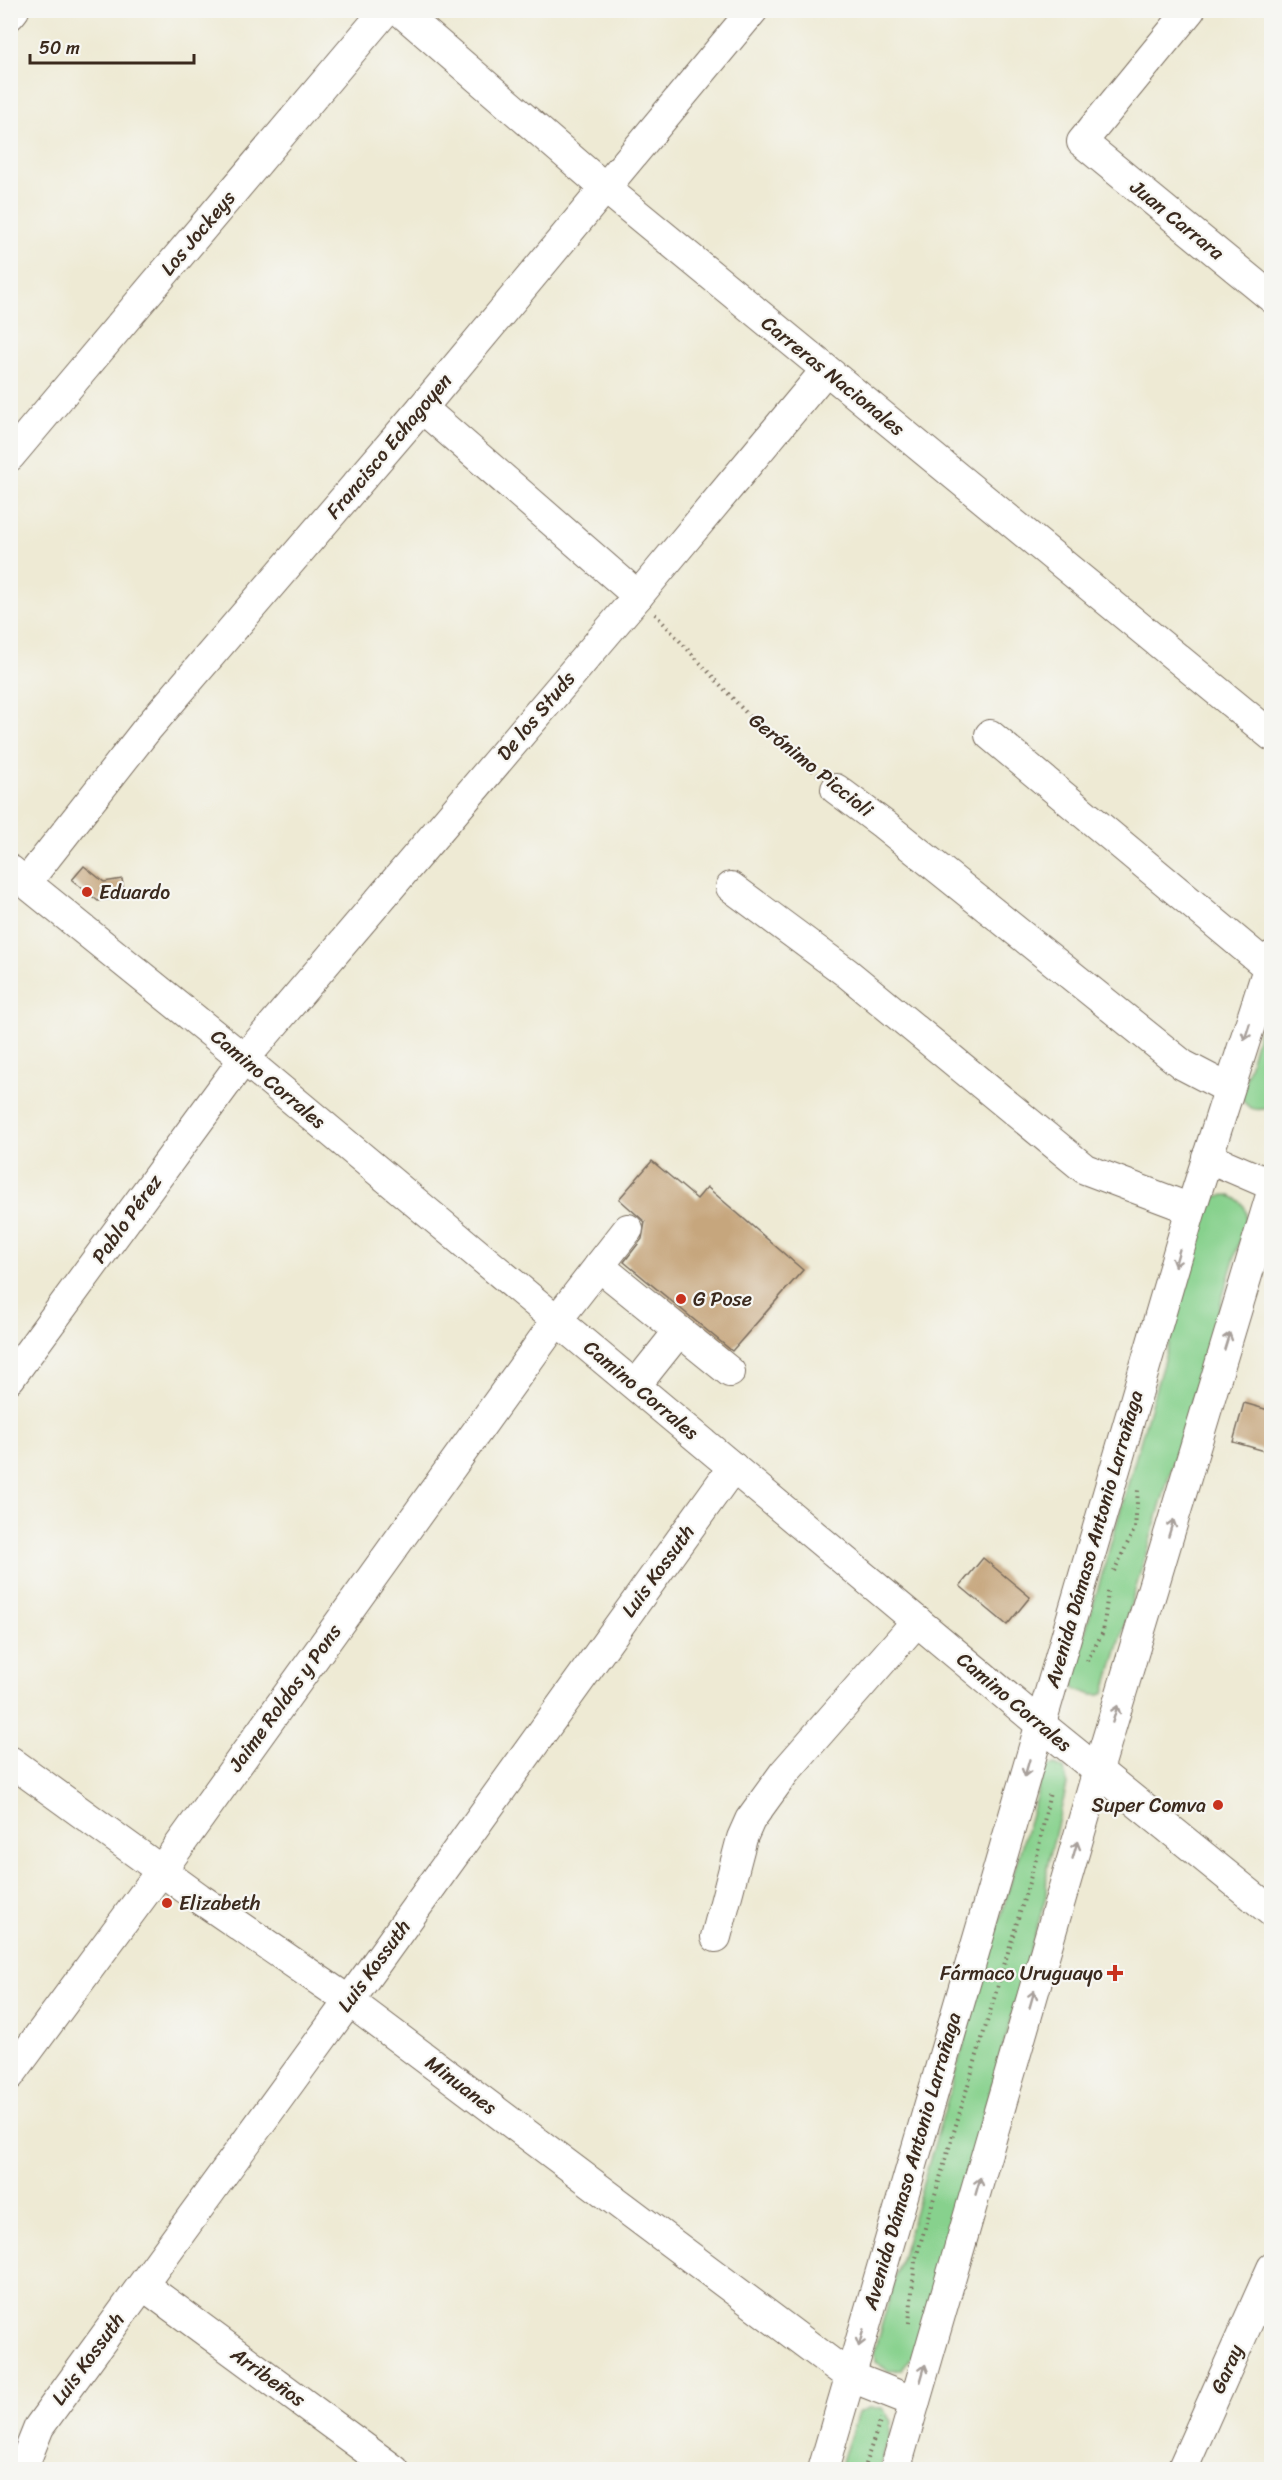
<svg xmlns="http://www.w3.org/2000/svg" width="1282" height="2480" font-family="Sriracha,sans-serif">
	<rect width="100%" height="100%" fill="#f6f6f2"/>
	<filter id="ink" filterUnits="userSpaceOnUse"><feTurbulence type="fractalNoise" baseFrequency=".0167" numOctaves="2"/><feDisplacementMap in="SourceGraphic" scale="12" xChannelSelector="R" yChannelSelector="G"/><feConvolveMatrix kernelMatrix="1 2 1 2 8 2 1 2 1" color-interpolation-filters="sRGB"/></filter>
	<filter id="wash" filterUnits="userSpaceOnUse"><feTurbulence type="fractalNoise" baseFrequency=".008" numOctaves="4" result="noise"/><feDisplacementMap in="SourceGraphic" scale="24" xChannelSelector="R" yChannelSelector="G"/><feGaussianBlur stdDeviation="1.35" result="paint"/><feColorMatrix in="noise" values="0 0 0 0 0 0 0 0 0 0 0 0 0 0 0 0 0 1.4 0 .05"/><feComposite in="paint" operator="in"/></filter>
	<g filter="url(#wash)">
		<rect width="100%" height="100%" fill="#eeead4"/>
		<g fill="#87d18d" stroke="#617e56" stroke-width="1.5">
			<path d="M 1271,987 L 1271,1107 C 1258,1112 1246,1110 1241,1096 Z"/>
			<path d="M 1229,1195 C 1240,1200 1248,1206 1246,1219 L 1105,1691 L 1101,1695 L 1093,1695 L 1075,1689 L 1072,1678 L 1209,1204 L 1217,1196 Z"/>
			<polygon points="1055,1765 1064,1769 1067,1785 1047,1867 1046,1896 918,2343 913,2356 902,2370 889,2371 875,2362 874,2351 1042,1776 1048,1767"/>
			<polygon points="869,2408 882,2408 891,2421 889,2437 879,2469 839,2470 858,2413"/>
		</g>
		<g id="blocks">
			<g fill="#c6a67d">
				<polygon points="84,866 104,882 122,879 125,897 98,901 72,880"/>
				<polygon points="652,1161 697,1199 707,1187 803,1270 732,1351 624,1262 642,1239 645,1222 619,1199"/>
				<polygon points="1244,1403 1272,1411 1272,1453 1233,1442"/>
				<polygon points="983,1558 1030,1597 1007,1625 960,1586"/>
			</g>
		</g>
	</g>
	<g filter="url(#ink)">
		<use href="#blocks" fill-opacity="0" stroke="#7a6d5e" stroke-width="1.5"/>
		<g fill="none" stroke-linecap="round" stroke-linejoin="round">
			<g stroke="#7a6d5e" stroke-width="32">
				<g id="minor">
					<polyline points="399,10 604,187 1272,736"/>
					<polyline points="1190,10 1082,142 1272,298"/>
					<polyline points="10,15 14,10"/>
					<polyline points="422,408 638,596"/>
					<polyline points="10,456 386,10"/>
					<polyline points="990,735 1268,967"/>
					<polyline points="836,789 883,824 1183,1065 1229,1089"/>
					<polyline points="10,870 244,1059 1040,1724 1272,1912"/>
					<polyline points="26,883 147,729 422,408 753,10"/>
					<polyline points="731,887 847,973 1085,1169 1191,1209"/>
					<polyline points="1207,1157 1272,1185"/>
					<polyline points="599,1266 730,1372"/>
					<polyline points="10,1378 244,1059 638,596 826,370"/>
					<polyline points="636,1385 679,1331"/>
					<polyline points="10,1761 199,1898 349,2001 849,2376 915,2402"/>
					<polyline points="716,1937 742,1838 750,1820 784,1773 917,1621"/>
					<polyline points="10,2075 161,1871 557,1320 628,1229"/>
					<polyline points="143,2285 394,2470"/>
					<polyline points="25,2470 27,2457 39,2427 349,2001 733,1467"/>
					<polyline points="823,2470 1191,1209 1272,956"/>
					<polyline points="895,2470 1098,1770 1272,1192"/>
					<polyline points="1182,2470 1272,2268"/>
				</g>
			</g>
			<g stroke="#7a6d5e" stroke-width="4" stroke-dasharray="1.5 4.5" stroke-linecap="butt">
				<polyline points="655,614 759,727 818,775"/>
				<polyline points="1114,1571 1135,1528 1138,1490"/>
				<polyline points="1087,1661 1103,1632 1108,1592"/>
				<polyline points="909,2323 915,2261 1037,1856 1050,1792"/>
				<polyline points="863,2470 881,2419"/>
			</g>
			<use href="#minor" stroke="#fff" stroke-width="30"/>
		</g>
		<defs><path id="oneway-shaft" d="M-6 0H5M1.5-3L5.5 0L1.5 3" fill="none" stroke-width="1.6" stroke-linecap="round" stroke-linejoin="round" transform="scale(1.5)"/></defs>
		<g stroke="#a79f9a">
			<use href="#oneway-shaft" transform="translate(1247 1032) rotate(108)"/>
			<use href="#oneway-shaft" transform="translate(1177 1258) rotate(106)"/>
			<use href="#oneway-shaft" transform="translate(1227 1341) rotate(-73)"/>
			<use href="#oneway-shaft" transform="translate(1171 1528) rotate(-73)"/>
			<use href="#oneway-shaft" transform="translate(1115 1714) rotate(-73)"/>
			<use href="#oneway-shaft" transform="translate(1027 1768) rotate(106)"/>
			<use href="#oneway-shaft" transform="translate(1075 1850) rotate(-74)"/>
			<use href="#oneway-shaft" transform="translate(1032 1999) rotate(-74)"/>
			<use href="#oneway-shaft" transform="translate(978 2186) rotate(-74)"/>
			<use href="#oneway-shaft" transform="translate(861 2338) rotate(106)"/>
			<use href="#oneway-shaft" transform="translate(923 2373) rotate(-74)"/>
		</g>
	</g>
	<g fill="#c8321e" stroke="#f6f6f2" stroke-width="2">
		<circle cx="87" cy="892" r="6"/>
		<circle cx="681" cy="1299" r="6"/>
		<circle cx="1218" cy="1805" r="6"/>
		<circle cx="167" cy="1903" r="6"/>
		<path d="M1112 1964h6v6h6v6h-6v6h-6v-6h-6v-6h6z"/>
	</g>
	<g text-anchor="middle" dominant-baseline="central" stroke-width="4.5" stroke-linejoin="round" paint-order="stroke">
		<g font-size="20" fill="#3b2a1e" stroke="#f6f6f2">
			<text transform="translate(1177 220) rotate(39)">Juan Carrara</text>
			<text transform="translate(198 233) rotate(-50)">Los Jockeys</text>
			<text transform="translate(833 376) rotate(39)">Carreras Nacionales</text>
			<text transform="translate(389 446) rotate(-50)">Francisco Echagoyen</text>
			<text transform="translate(536 716) rotate(-50)">De los Studs</text>
			<text transform="translate(811 765) rotate(39)">Gerónimo Piccioli</text>
			<text transform="translate(268 1079) rotate(40)">Camino Corrales</text>
			<text transform="translate(127 1219) rotate(-54)">Pablo Pérez</text>
			<text transform="translate(641 1390) rotate(40)">Camino Corrales</text>
			<text transform="translate(1094 1539) rotate(-74)">Avenida Dámaso Antonio Larrañaga</text>
			<text transform="translate(658 1571) rotate(-54)">Luis Kossuth</text>
			<text transform="translate(285 1698) rotate(-54)">Jaime Roldos y Pons</text>
			<text transform="translate(1014 1702) rotate(40)">Camino Corrales</text>
			<text transform="translate(374 1966) rotate(-54)">Luis Kossuth</text>
			<text transform="translate(461 2085) rotate(37)">Minuanes</text>
			<text transform="translate(912 2161) rotate(-74)">Avenida Dámaso Antonio Larrañaga</text>
			<text transform="translate(88 2359) rotate(-54)">Luis Kossuth</text>
			<text transform="translate(1227 2369) rotate(-66)">Garay</text>
			<text transform="translate(268 2377) rotate(36)">Arribeños</text>
		</g>
		<g font-size="20" fill="#3b2a1e" stroke="#f6f6f2" text-anchor="start">
			<text x="99" y="892">Eduardo</text>
			<text x="693" y="1299">G Pose</text>
			<text x="1206" y="1805" text-anchor="end">Super Comva</text>
			<text x="179" y="1903">Elizabeth</text>
			<text x="1103" y="1973" text-anchor="end">Fármaco Uruguayo</text>
		</g>
	</g>
	<rect width="1282" height="2480" fill="none" stroke="#f6f6f2" stroke-width="36"/>
	<path d="M30 54v9h164v-9" fill="none" stroke="#3b2a1e" stroke-width="3"/>
	<text x="39" y="54" font-size="18" fill="#3b2a1e" stroke="#f6f6f2" stroke-width="4.5" paint-order="stroke">50 m</text>
</svg>
